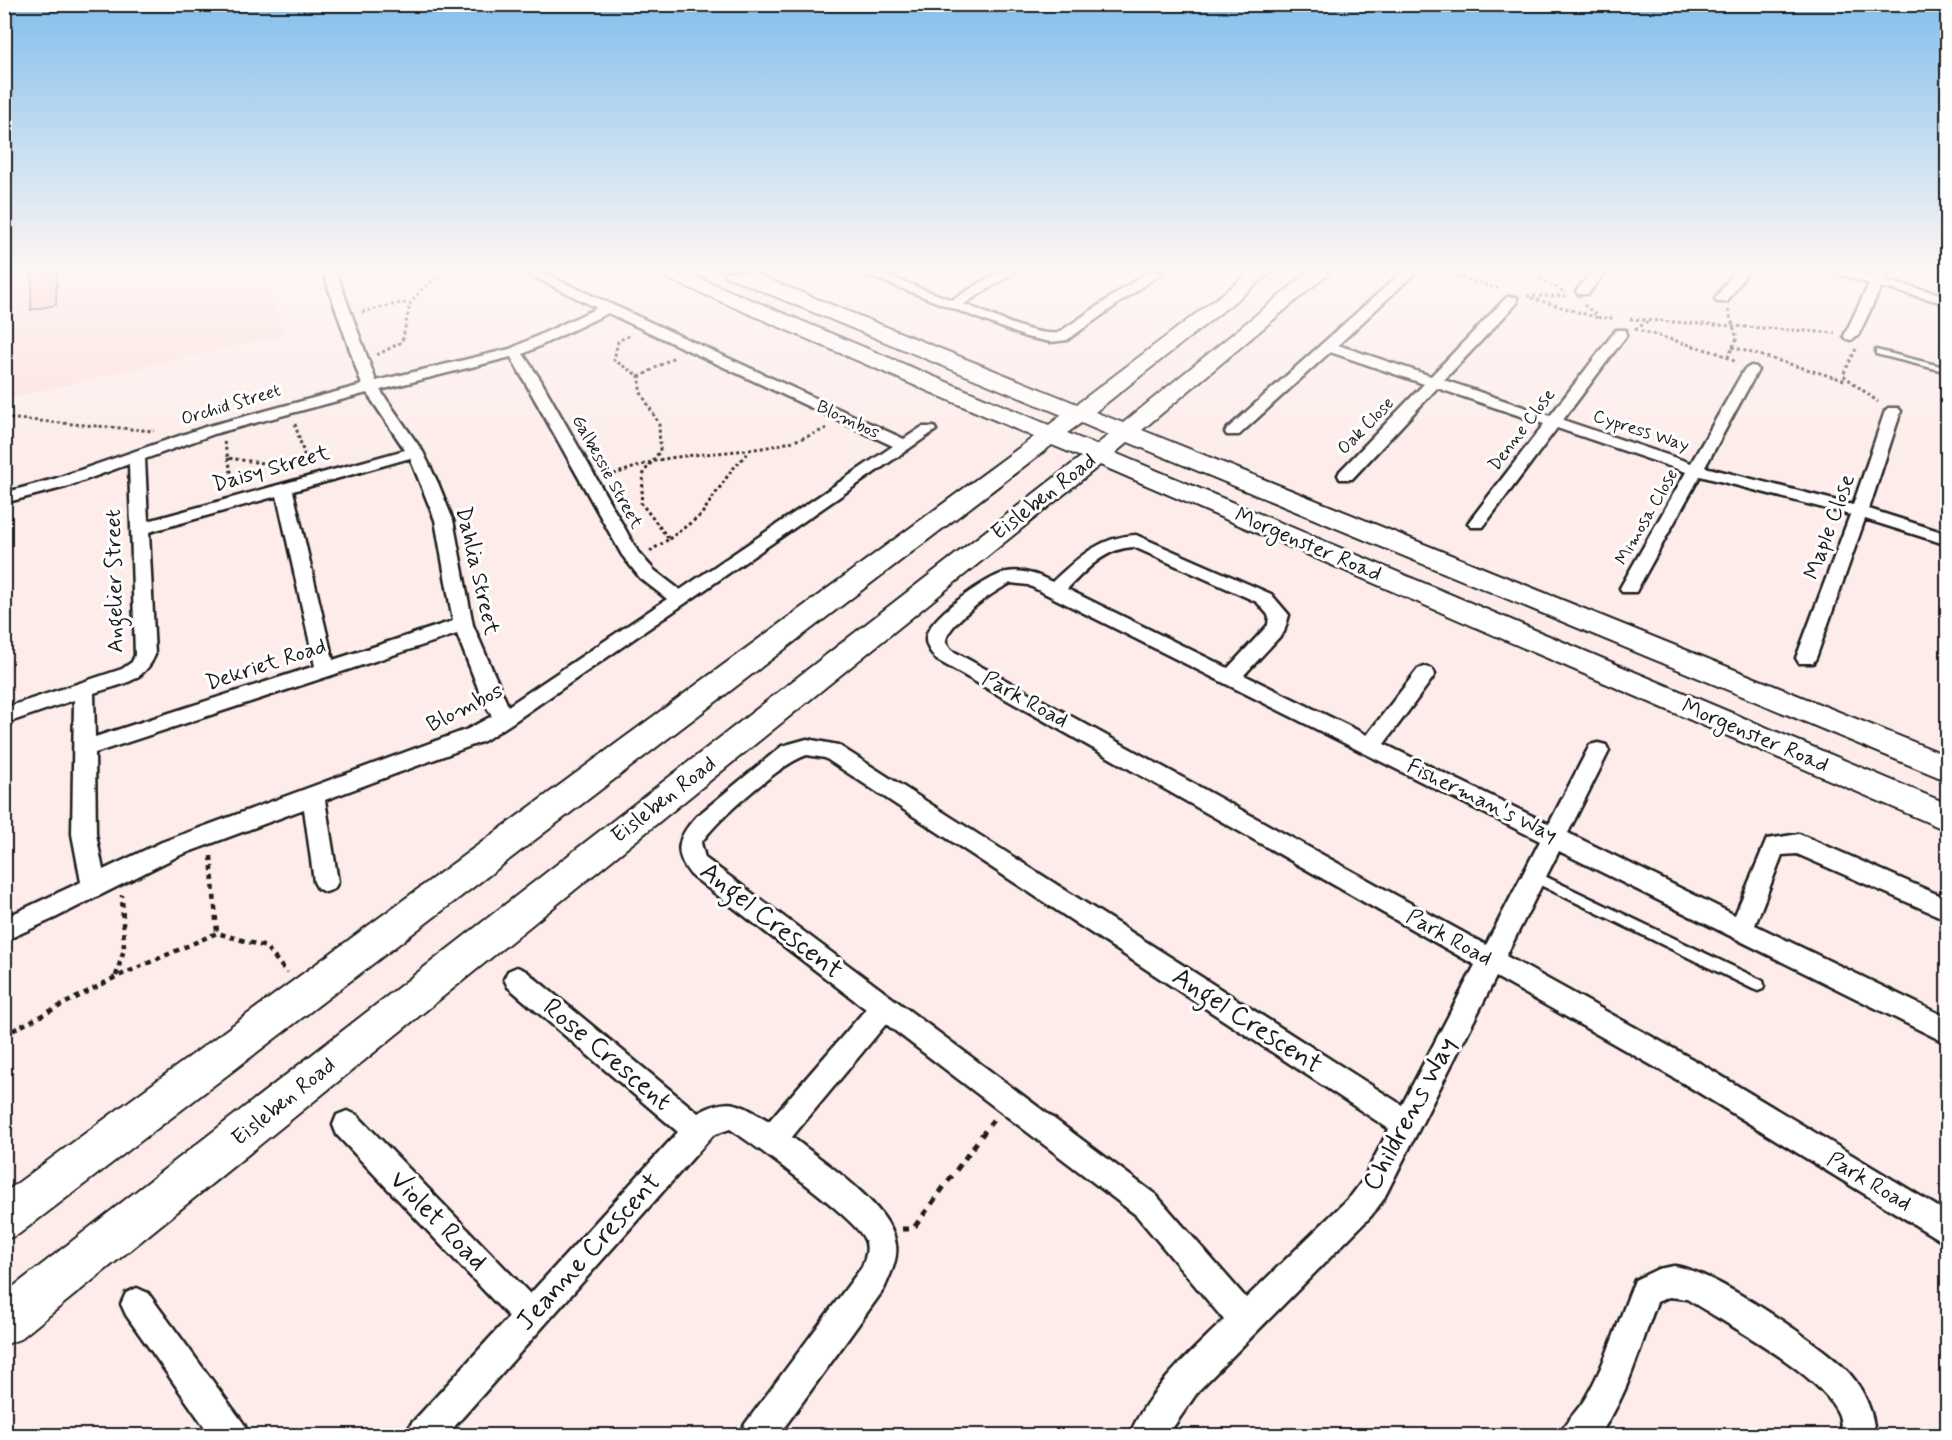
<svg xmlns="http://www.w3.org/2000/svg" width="1952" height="1440" font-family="Mynerve,sans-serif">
	<rect width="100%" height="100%" fill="#fdece9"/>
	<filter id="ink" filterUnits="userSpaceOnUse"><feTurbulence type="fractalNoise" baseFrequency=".0167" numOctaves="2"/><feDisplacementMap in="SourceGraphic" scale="12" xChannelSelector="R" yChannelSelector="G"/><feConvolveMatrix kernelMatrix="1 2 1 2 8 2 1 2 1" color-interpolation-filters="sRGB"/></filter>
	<g filter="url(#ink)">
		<polygon fill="#fcdeda" points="4,272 258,272 267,280 283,335 5,399"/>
		<polygon fill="#f9beb6" stroke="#1c1c1c" stroke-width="1.5" points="32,272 57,272 56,305 31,310"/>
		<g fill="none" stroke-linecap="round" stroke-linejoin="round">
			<g stroke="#1c1c1c" stroke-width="5">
				<g id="lane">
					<polygon points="1876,350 1948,368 1948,372 1876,354"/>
					<polygon points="1534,871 1763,981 1764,985 1763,989 1758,991 1753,989 1530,880 1528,876 1530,872"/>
				</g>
			</g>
			<g stroke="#1c1c1c" stroke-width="5">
				<g id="street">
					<path d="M 323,272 L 336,272 L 376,381 L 510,349 L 597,308 L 524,272 L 541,272 L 904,439 L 922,427 L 934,427 L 936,430 L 512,723 L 484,741 L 325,800 L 338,882 L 334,889 L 326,892 L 318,889 L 314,882 L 304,809 L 178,856 L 55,918 L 4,941 L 4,918 L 81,882 L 72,834 L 74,700 L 4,724 L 4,708 L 122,669 L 132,662 L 135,655 L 129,464 L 66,487 L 4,503 L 4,493 L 54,479 L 205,427 L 362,385 ZM 608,313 L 893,446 L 680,590 L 654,570 L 638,552 L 540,379 L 523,354 ZM 511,357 L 622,555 L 640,578 L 667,599 L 508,706 L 473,625 L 453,520 L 438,483 L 423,452 L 380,390 ZM 367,393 L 405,450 L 148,521 L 145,459 L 217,433 ZM 410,458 L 435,520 L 453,621 L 333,660 L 293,491 ZM 277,496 L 315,666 L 95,737 L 94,693 C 121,684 143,683 155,655 L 149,532 ZM 457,634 L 483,701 L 492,716 L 468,729 L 162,842 L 103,870 L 96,834 L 95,753 Z"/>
					<path d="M 860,272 L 878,272 L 952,300 L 999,272 L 1015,272 L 964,304 C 990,314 1031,336 1058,333 L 1148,272 L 1163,272 L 1067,340 L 1051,342 L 1026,337 Z"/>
					<polygon points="1402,272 1416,272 1338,345 1431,376 1507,297 1517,297 1517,303 1444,380 1550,416 1616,330 1626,330 1626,336 1563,420 1691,463 1744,370 1751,366 1756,367 1758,370 1705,467 1853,505 1885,411 1888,408 1898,408 1901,411 1869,509 1948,534 1948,545 1865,519 1816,658 1813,663 1799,663 1796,658 1850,515 1700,476 1638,588 1636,592 1622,592 1620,588 1686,472 1557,428 1483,527 1471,527 1468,523 1471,519 1544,424 1437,388 1352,479 1340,479 1338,475 1340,471 1424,384 1330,352 1239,435 1227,435 1225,432 1227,429"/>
					<polygon points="1592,272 1605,272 1588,294 1578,294 1576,291"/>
					<polygon points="1734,272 1747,272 1727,302 1717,302 1715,299"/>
					<polygon points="1833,272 1855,272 1872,277 1874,272 1887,272 1884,280 1948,296 1948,304 1881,287 1858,336 1851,340 1846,339 1844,336 1869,284"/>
					<path d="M 1136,535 L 1271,594 L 1289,615 L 1284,632 L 1244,675 L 1367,735 L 1418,669 L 1425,667 L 1432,669 L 1435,674 L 1432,679 L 1384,744 L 1549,824 L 1590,745 L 1598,743 L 1606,745 L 1609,751 L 1568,833 L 1735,915 L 1767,839 L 1799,834 L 1948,899 L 1948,920 L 1797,854 L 1782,855 L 1755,925 L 1948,1018 L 1948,1044 L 1559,851 L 1506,956 L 1703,1065 L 1948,1213 L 1948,1245 L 1683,1083 L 1496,977 L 1383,1200 L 1371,1216 L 1199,1390 L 1167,1436 L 1129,1436 C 1148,1390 1189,1354 1224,1320 L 1136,1215 L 886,1024 L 792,1137 C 822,1161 892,1206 896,1245 C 898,1260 890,1275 884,1289 L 778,1436 L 740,1436 L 745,1424 L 862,1267 C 865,1259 869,1249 865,1240 C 857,1219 753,1144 730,1129 L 713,1135 L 446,1436 L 406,1436 L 411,1424 L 509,1317 L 337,1135 L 333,1125 L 337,1115 L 347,1111 L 357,1115 L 530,1294 L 678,1132 L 508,987 L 504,979 L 508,971 L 517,967 L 526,971 L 698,1113 C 730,1095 740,1104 769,1121 L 866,1009 L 691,875 C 672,852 678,836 697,816 L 782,746 L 807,739 L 838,745 L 1402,1105 L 1475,965 L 937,660 C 932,654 926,647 926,639 C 926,618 988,576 1007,572 C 1023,569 1039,575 1052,582 C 1078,558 1099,537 1136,535 ZM 1134,547 L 1257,602 L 1269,616 L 1268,625 L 1228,668 L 1067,589 C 1086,570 1105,548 1134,547 ZM 1011,583 L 1028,585 L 1540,841 L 1486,945 L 951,650 L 946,643 C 945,624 994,591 1011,583 ZM 807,755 L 825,758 L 1389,1129 L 1363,1180 L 1351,1196 L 1246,1298 L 1156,1195 L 705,858 L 701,843 C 717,819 781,763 807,755 Z"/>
					<path d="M 1674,1266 C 1712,1270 1822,1344 1849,1373 C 1864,1390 1874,1413 1875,1436 L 1841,1436 C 1841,1428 1841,1419 1838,1413 C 1819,1372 1726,1324 1687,1299 L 1669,1297 L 1657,1302 C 1640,1346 1628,1398 1598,1436 L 1559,1436 C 1566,1420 1578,1411 1586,1397 C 1607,1361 1619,1318 1635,1280 L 1658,1269 Z"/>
					<polygon points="137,1288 148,1293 244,1424 249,1436 211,1436 126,1315 121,1304 126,1293"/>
				</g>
			</g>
			<g stroke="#1c1c1c" stroke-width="4">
				<path id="secondary" d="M 660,272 L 685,272 L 1049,425 L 1062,415 L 726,276 L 724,272 L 750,272 L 1077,404 L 1251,272 L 1272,272 L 1095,412 L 1123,423 L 1309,272 L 1330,272 L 1142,430 L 1948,756 L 1948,781 L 1128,442 L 1115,453 L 1948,804 L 1948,831 L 1100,465 L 20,1339 L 4,1345 L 4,1294 L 1081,457 L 1052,445 L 19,1234 L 4,1240 L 4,1193 L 1034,437 L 662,276 ZM 1081,423 L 1109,435 L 1096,445 L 1067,433 Z"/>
			</g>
			<g stroke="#1c1c1c" stroke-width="3" stroke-dasharray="3 3" stroke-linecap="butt">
				<polyline points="1444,272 1500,289"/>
				<polyline points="1529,272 1566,293"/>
				<polyline points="1527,296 1567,296"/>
				<polyline points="1531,298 1598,318"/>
				<polyline points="1584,305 1600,318 1614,318"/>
				<polyline points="1728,310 1737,338 1728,357"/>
				<polyline points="362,312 401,303 410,304"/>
				<polyline points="1630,319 1835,333"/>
				<polyline points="1635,329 1721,354 1736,362"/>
				<polyline points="1635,329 1649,321"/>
				<polyline points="629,336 618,341 614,360 640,377"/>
				<polyline points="1732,347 1847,381"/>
				<polyline points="1856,349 1843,375 1878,402"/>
				<polyline points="377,355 402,342 410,304 423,288 445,272"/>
				<polyline points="4,418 154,431"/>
				<polyline points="295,424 306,461"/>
				<polyline points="224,442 228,458 269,464 315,462"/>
				<polyline points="228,458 234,486"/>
				<path d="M 608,476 C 629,470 649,461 670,458 C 729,449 770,455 827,428"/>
				<polyline points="669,539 701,515 731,471 747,454"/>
				<polyline points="650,551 669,539 641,503 644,472 660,451 659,424 640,391 640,377 674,357"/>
			</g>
			<g stroke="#1c1c1c" stroke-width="4.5" stroke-dasharray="5 5" stroke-linecap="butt">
				<polyline points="211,856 217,933"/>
				<polyline points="116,976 124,949 122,895"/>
				<polyline points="4,1035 116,977 217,933 266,947 287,973"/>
			</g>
			<polyline stroke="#1c1c1c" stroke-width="5" stroke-dasharray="7 7" stroke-linecap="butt" points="902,1229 913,1229 993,1120"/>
			<use href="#lane" fill="#fff" fill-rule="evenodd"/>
			<use href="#street" fill="#fff" fill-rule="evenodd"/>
			<use href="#secondary" fill="#fff" fill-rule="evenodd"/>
		</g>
	</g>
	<linearGradient id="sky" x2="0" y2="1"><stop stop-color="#85c0ec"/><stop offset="0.57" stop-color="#fef6f5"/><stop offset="1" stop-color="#fef6f5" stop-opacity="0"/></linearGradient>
	<rect width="1952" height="474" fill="url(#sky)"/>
	<g text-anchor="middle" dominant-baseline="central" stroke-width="6" stroke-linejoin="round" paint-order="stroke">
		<g font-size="18" fill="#1c1c1c" stroke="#fff">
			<text transform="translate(231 405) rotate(-17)">Orchid Street</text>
			<text transform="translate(848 420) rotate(25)">Blombos</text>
			<text transform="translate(1366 426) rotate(-46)">Oak Close</text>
			<text transform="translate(1522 430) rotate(-53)">Denne Close</text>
			<text transform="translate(1641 431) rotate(18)">Cypress Way</text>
			<text transform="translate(607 472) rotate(61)">Galbessie Street</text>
			<text transform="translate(1647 517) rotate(-60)">Mimosa Close</text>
		</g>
		<g font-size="22" fill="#1c1c1c" stroke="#fff">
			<text transform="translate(271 469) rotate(-16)">Daisy Street</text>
			<text transform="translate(1044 497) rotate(-38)">Eisleben Road</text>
			<text transform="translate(1830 527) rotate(-70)">Maple Close</text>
			<text transform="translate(1308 545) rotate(23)">Morgenster Road</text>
			<text transform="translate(477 571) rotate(77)">Dahlia Street</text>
			<text transform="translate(115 581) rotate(-91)">Angelier Street</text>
			<text transform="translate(266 665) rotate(-18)">Dekriet Road</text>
			<text transform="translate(1025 700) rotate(29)">Park Road</text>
			<text transform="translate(465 708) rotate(-27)">Blombos</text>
			<text transform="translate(1755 736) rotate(23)">Morgenster Road</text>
			<text transform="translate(664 800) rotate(-38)">Eisleben Road</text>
			<text transform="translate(1482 801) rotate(26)">Fisherman's Way</text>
			<text transform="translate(1449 938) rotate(29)">Park Road</text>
			<text transform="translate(284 1102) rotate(-39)">Eisleben Road</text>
			<text transform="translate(1869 1182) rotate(31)">Park Road</text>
		</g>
		<g font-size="27" fill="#1c1c1c" stroke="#fff">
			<text transform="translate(771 921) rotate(38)">Angel Crescent</text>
			<text transform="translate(1247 1021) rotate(33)">Angel Crescent</text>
			<text transform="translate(607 1055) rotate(40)">Rose Crescent</text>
			<text transform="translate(1410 1114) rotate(-62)">Childrens Way</text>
			<text transform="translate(438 1221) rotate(46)">Violet Road</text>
			<text transform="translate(589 1252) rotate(-48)">Jeanne Crescent</text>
		</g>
	</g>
	<rect width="1952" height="1440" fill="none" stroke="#fff" stroke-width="24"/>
	<rect x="12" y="12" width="1928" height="1416" fill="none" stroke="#1c1c1c" stroke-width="2" filter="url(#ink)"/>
</svg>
